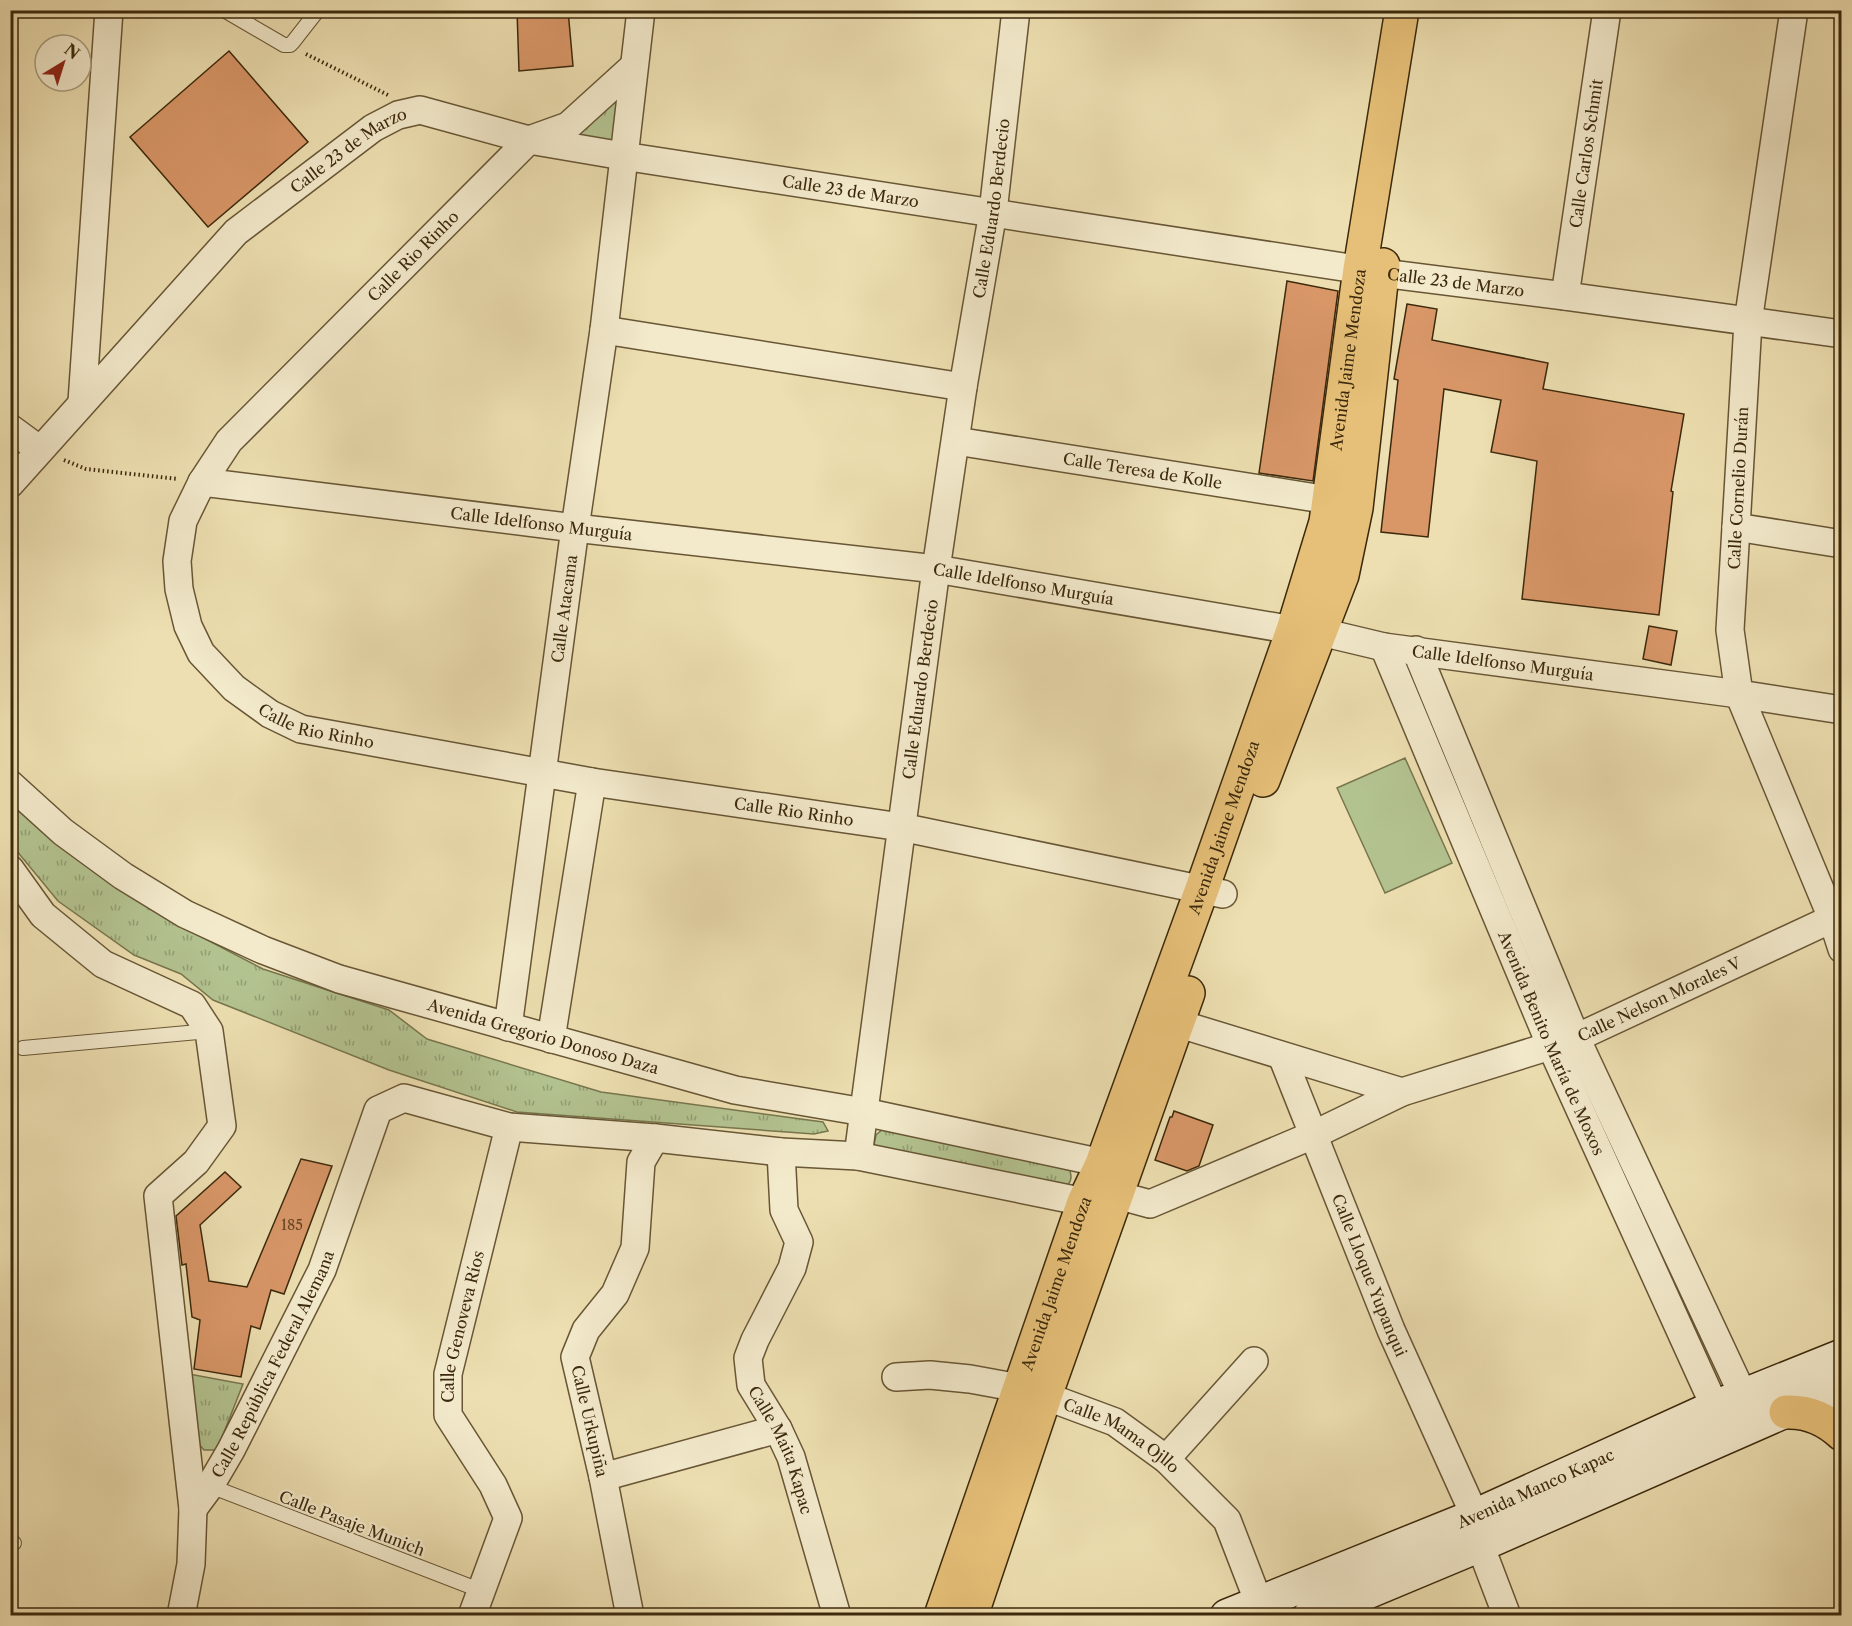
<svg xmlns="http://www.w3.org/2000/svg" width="1852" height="1626" font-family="'Libre Caslon Text',serif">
	<defs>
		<pattern id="grass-tufts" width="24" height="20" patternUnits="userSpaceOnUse" patternTransform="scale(1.5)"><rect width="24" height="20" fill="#b3c390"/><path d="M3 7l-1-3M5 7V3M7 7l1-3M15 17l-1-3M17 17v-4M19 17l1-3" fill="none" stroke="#939e74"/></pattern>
	</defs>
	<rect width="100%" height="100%" fill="#eddfb1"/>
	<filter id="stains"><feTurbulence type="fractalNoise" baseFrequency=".00333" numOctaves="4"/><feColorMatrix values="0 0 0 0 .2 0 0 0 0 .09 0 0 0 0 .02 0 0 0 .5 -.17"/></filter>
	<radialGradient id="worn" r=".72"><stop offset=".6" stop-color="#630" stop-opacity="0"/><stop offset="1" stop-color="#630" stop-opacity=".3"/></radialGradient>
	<g fill="url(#grass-tufts)" stroke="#78764e" stroke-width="1.5">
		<polygon points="622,87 615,139 605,143 574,134"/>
		<polygon points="10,797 115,884 192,932 263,969 389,1010 427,1039 601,1092 823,1122 828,1131 814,1134 517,1112 389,1070 213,1000 181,974 134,955 58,901 11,844"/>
		<path d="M 883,1129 L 1068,1166 C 1073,1177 1072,1182 1063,1190 L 880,1152 L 874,1145 L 876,1135 Z"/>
		<polygon points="189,1374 243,1384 217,1450 204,1450 197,1442"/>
	</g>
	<polygon fill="#b3c390" stroke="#78764e" stroke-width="1.5" points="1405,758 1452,863 1385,893 1337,788"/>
	<g fill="#d99768" stroke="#3c290c" stroke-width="1.5">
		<polygon points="517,10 568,10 573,66 519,71"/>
		<polygon points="229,51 308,142 208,227 130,137"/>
		<polygon points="1287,281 1338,291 1313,481 1259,473"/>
		<polygon points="1407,304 1437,309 1432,340 1548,363 1543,389 1684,414 1671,491 1673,492 1659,615 1522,599 1537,461 1491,452 1501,400 1444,389 1428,537 1381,532 1398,380 1394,379"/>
		<polygon points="1649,626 1677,631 1671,665 1643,659"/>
		<polygon points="1174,1111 1213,1125 1199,1166 1187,1171 1155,1160 1170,1117 1172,1117"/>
		<polygon points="301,1159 332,1166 284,1294 271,1290 260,1329 251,1326 241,1377 194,1369 200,1320 192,1317 186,1264 182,1265 176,1216 225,1172 241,1187 200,1225 209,1281 247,1287"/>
	</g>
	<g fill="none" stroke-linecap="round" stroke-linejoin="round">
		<g stroke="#685635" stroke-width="16">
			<g id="service">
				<polyline points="224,10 284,45 290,45 293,42 318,10"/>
				<polyline points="23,1048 209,1031"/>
				<polyline points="210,1486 482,1591"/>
				<polyline points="10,1542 14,1543"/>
			</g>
		</g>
		<g stroke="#685635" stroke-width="30">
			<g id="minor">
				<polyline points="1794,10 1748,322 1730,630 1739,694 1832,918 1842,949"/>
				<path id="s1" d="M 633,67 L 568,126 L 529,140 L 229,441 L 202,482 L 183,521 L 177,561 L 179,589 L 188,626 L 201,653 L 234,688 L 270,714 L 301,729 L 592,782 L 901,827 L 1223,894"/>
				<path id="s2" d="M 1565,296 L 1607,10"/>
				<polyline points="604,330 963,387"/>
				<polyline points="82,402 109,10"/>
				<polyline points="10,428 40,450"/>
				<path id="s3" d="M 956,441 L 1329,500"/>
				<path id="s4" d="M 202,482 L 575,528 L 936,569 L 1293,630 L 1321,632 L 1384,647 L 1739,694 L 1842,710"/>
				<path id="s5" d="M 10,484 L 236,232 L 373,128 L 398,115 L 420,110 L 529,140 L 623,156 L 1382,273 L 1565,296 L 1842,334"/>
				<polyline points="1736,527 1842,544"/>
				<path id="s6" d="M 1384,647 L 1551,1046 L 1715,1407 L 1719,1425"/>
				<polyline points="1416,650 1576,1038 1743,1395 1747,1415"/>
				<path id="s7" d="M 10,784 L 63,832 L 123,876 L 185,914 L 263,950 L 339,979 L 735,1090 L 864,1112 L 1121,1167"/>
				<polyline points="10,869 43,915 103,964 192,1005 209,1031 222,1126 196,1162 158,1196 193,1509 191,1564 181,1616"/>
				<polyline points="1157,1017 1402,1092"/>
				<path id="s8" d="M 508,1027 L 575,528 L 604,330 L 641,10"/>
				<polyline points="551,1039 592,782"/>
				<path id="s9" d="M 1282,1056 L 1391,1330 L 1475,1516 L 1480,1545 L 1507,1616"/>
				<path id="s10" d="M 781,1152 L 784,1210 L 799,1242 L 792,1268 L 755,1340 L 748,1358 L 751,1385 L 778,1429 L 791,1457 L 837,1616"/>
				<path id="s11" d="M 858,1156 L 936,569 L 963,387 L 993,212 L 1016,10"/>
				<path id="s12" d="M 1117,1195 L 1150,1204 L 1313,1135 L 1402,1092 L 1576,1038 L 1842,914"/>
				<path id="s13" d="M 896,1377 L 930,1375 L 970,1379 L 1019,1388 L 1045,1396 L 1115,1422 L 1166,1459 L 1227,1520 L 1264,1616"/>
				<polyline points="1166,1459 1254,1361"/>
				<polyline points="603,1477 778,1429"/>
				<path id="s14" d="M 193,1509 L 210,1486 L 231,1450 L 322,1270 L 378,1110 L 404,1098 L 509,1127 L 655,1138 L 781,1152 L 858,1156 L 1104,1206"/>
				<path id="s15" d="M 472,1616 L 508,1518 L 493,1485 L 448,1415 L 448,1374 L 509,1127"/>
				<polyline points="630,1616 603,1477 575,1357 586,1330 615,1294 635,1248 641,1162 655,1138"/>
			</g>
		</g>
		<g stroke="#3c290c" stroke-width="36">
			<g id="secondary">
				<path id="s16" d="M 1227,1616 L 1475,1516 L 1715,1407 L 1842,1356"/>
				<polyline points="1310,1616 1480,1545 1842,1386"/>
			</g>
		</g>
		<g stroke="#3c290c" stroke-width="36">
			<g id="primary">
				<polyline points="1263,780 1342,575 1356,508 1383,265"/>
				<path id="s17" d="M 941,1616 L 1084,1202 L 1102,1164 L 1202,889 L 1293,630 L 1326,522 L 1360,269 L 1402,10"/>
				<polyline points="971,1616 1045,1396 1188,993"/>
			</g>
		</g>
		<g stroke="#3c290c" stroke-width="36">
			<path id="trunk" d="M 1786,1412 C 1808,1411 1826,1419 1842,1434"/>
		</g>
		<g stroke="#3c290c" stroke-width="4" stroke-dasharray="1.5 3" stroke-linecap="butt">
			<polyline points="306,54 388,95"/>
			<polyline points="64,460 86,469 178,479"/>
		</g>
		<use href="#service" stroke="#f3eacc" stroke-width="14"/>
		<use href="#minor" stroke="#f3eacc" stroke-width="27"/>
		<use href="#secondary" stroke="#f3eacc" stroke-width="33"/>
		<use href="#primary" stroke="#e6c078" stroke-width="33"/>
		<use href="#trunk" stroke="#e6c078" stroke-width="33"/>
	</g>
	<g text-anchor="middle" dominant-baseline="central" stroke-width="4.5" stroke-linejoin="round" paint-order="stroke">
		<g font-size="14" fill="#634423">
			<text x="292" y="1225">185</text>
		</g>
		<g font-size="16" fill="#3c290c" stroke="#f3eacc">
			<text stroke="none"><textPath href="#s5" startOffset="478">Calle 23 de Marzo</textPath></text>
			<text stroke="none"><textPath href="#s2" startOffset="144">Calle Carlos Schmit</textPath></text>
			<text stroke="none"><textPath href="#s5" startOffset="1000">Calle 23 de Marzo</textPath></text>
			<text stroke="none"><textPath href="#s11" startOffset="957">Calle Eduardo Berdecio</textPath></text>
			<text transform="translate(413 256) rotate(-45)">Calle Rio Rinho</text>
			<text stroke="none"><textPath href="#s5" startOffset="1612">Calle 23 de Marzo</textPath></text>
			<text stroke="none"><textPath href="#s17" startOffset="1324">Avenida Jaime Mendoza</textPath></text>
			<text stroke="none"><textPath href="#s3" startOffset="189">Calle Teresa de Kolle</textPath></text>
			<text transform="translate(1738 488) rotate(-87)">Calle Cornelio Durán</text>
			<text stroke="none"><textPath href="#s4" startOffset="342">Calle Idelfonso Murguía</textPath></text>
			<text stroke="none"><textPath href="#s4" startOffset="828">Calle Idelfonso Murguía</textPath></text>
			<text stroke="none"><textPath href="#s8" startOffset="422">Calle Atacama</textPath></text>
			<text stroke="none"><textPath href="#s4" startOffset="1314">Calle Idelfonso Murguía</textPath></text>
			<text stroke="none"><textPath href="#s11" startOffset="471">Calle Eduardo Berdecio</textPath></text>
			<text stroke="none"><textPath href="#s1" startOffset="924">Calle Rio Rinho</textPath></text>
			<text stroke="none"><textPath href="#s1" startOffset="1410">Calle Rio Rinho</textPath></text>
			<text stroke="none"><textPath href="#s17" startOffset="838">Avenida Jaime Mendoza</textPath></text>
			<text stroke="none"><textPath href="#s12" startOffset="584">Calle Nelson Morales V</textPath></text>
			<text stroke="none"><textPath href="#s7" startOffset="598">Avenida Gregorio Donoso Daza</textPath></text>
			<text stroke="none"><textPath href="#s6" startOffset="430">Avenida Benito María de Moxos</textPath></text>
			<text stroke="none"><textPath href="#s9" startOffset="236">Calle Lloque Yupanqui</textPath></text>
			<text stroke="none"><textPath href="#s17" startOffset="352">Avenida Jaime Mendoza</textPath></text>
			<text stroke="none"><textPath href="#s15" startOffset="314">Calle Genoveva Ríos</textPath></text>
			<text stroke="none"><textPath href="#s14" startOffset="166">Calle República Federal Alemana</textPath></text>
			<text transform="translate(590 1421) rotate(77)">Calle Urkupiña</text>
			<text stroke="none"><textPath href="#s13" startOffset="238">Calle Mama Ojllo</textPath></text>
			<text stroke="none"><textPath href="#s10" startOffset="320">Calle Maita Kapac</textPath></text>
			<text stroke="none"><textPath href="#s16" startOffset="334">Avenida Manco Kapac</textPath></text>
			<text transform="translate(352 1523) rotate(21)">Calle Pasaje Munich</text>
		</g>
	</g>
	<rect width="1852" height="1626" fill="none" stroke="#eddfb1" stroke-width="36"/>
	<rect x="12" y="12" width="1828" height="1602" fill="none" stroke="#3c290c" stroke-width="3"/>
	<rect x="18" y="18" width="1816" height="1590" fill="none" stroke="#3c290c" stroke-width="1.5"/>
	<g transform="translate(63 63) rotate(38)"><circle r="28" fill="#f3eacc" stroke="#aa9d7f" stroke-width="1.5"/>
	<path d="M0-4.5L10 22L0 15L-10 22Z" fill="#8f2418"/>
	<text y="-9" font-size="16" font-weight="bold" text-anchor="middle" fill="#3c290c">N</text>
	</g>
	<rect width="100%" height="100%" filter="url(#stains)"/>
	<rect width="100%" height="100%" fill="url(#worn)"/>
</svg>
